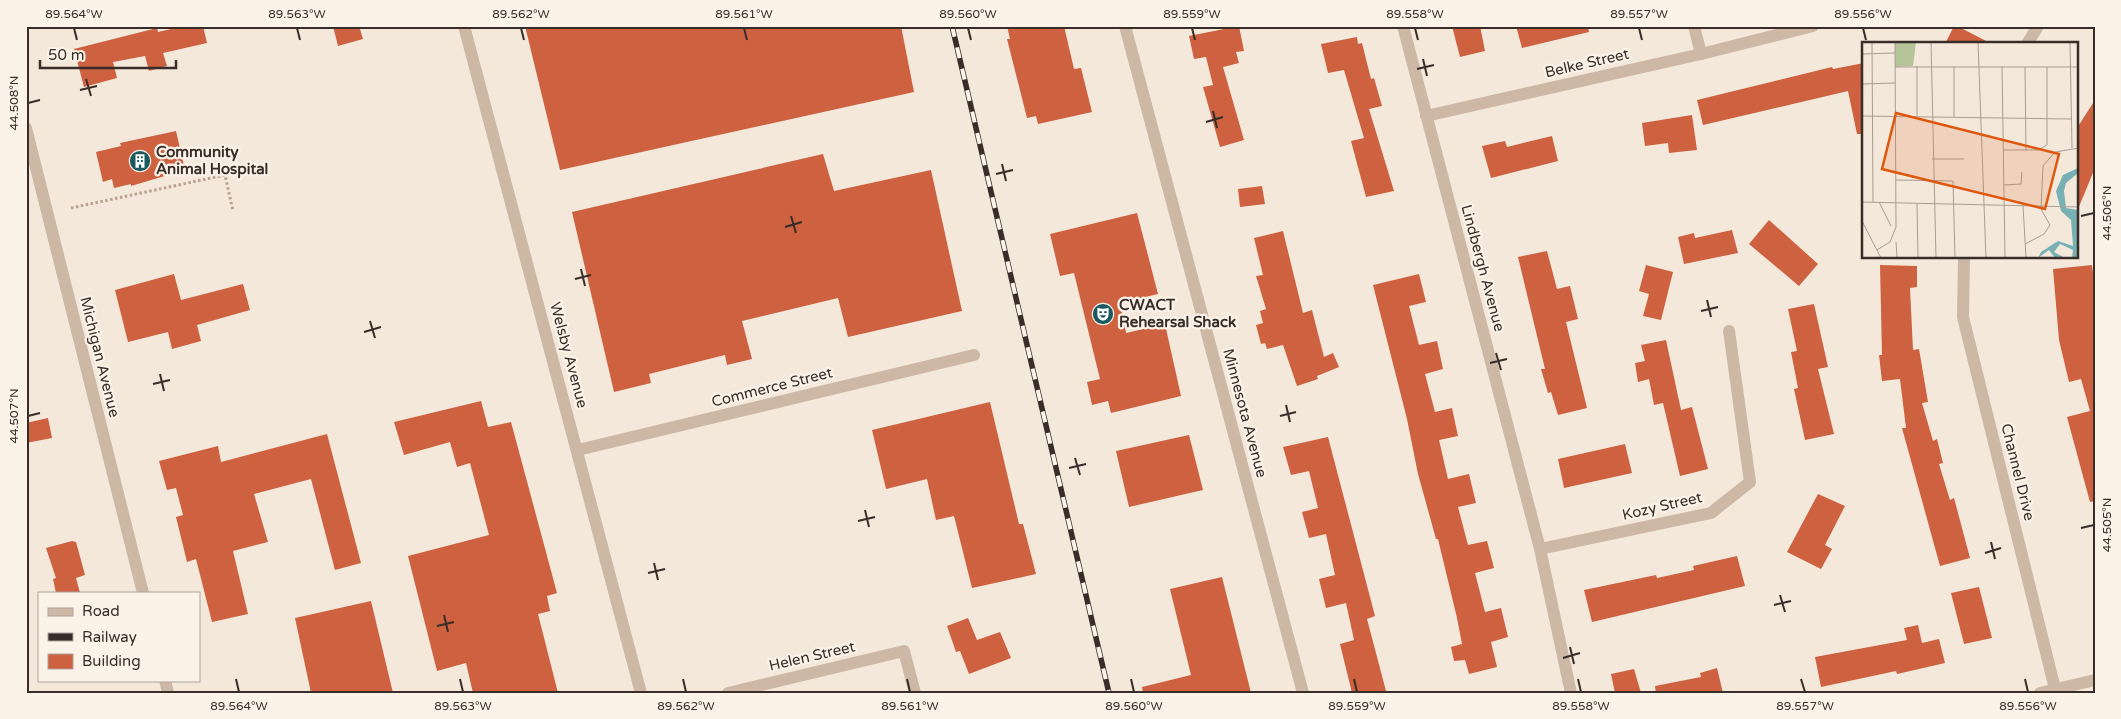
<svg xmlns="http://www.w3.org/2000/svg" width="2121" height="719" font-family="'Varela Round',sans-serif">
	<rect width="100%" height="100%" fill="#f4e8db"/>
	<g fill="#cd6140">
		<polygon points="184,26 203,26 207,43 163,53 167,66 149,71 145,56 113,62 117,78 84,87 74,49 157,28 158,32"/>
		<polygon points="333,26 359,26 363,39 338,46"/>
		<polygon points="525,26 901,26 914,92 560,170"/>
		<polygon points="1007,26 1064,26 1074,69 1081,68 1092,112 1038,124 1036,116 1027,118 1007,39 1010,39"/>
		<polygon points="1239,26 1244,51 1236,52 1239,63 1223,67 1244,140 1220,147 1203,87 1213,85 1206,57 1194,59 1189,36"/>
		<polygon points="1452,26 1480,26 1485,51 1460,57"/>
		<polygon points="1516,26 1588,26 1589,32 1522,48"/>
		<polygon points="1954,26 1957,26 1992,44 1945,44"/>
		<polygon points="1357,37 1358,44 1362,43 1371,79 1374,78 1382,106 1369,109 1394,191 1366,197 1351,141 1364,138 1344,70 1328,73 1321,44"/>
		<polygon points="1864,63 1864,134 1857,134 1848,91 1703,125 1697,100 1832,67 1833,69"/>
		<polygon points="2095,100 2095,168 2078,209 2077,128"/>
		<polygon points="1692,115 1697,150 1669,153 1668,143 1645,146 1642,123"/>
		<polygon points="176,131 185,170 131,186 131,184 114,188 112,179 103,182 96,152 121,146 120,143"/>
		<polygon points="1552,136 1558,161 1491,178 1482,146 1505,141 1507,147"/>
		<polygon points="823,154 834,191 931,170 962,311 848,337 838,298 742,321 752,359 727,365 725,355 649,374 651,383 614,392 572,212"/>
		<polygon points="1262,186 1265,204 1240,207 1238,189"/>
		<polygon points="1137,213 1158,294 1120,303 1126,333 1165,324 1181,396 1111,413 1108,401 1092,405 1087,382 1100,379 1074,273 1060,276 1050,234"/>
		<polygon points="1769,220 1818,264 1799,286 1749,244"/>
		<polygon points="1732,230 1738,253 1684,264 1678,237 1694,233 1695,238"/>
		<polygon points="1283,231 1303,313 1312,310 1324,357 1333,353 1339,367 1317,376 1318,379 1297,386 1283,345 1267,349 1265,343 1261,344 1256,325 1263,323 1260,311 1266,309 1256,276 1263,275 1254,238"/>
		<polygon points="1547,251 1557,289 1570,286 1578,319 1566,322 1587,408 1558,415 1551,392 1548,393 1541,369 1545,369 1518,257"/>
		<polygon points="1646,265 1673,272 1661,320 1643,316 1649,294 1639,291"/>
		<polygon points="1880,265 1917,266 1917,287 1910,288 1913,350 1919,349 1928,402 1922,403 1933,441 1937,439 1943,463 1939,464 1950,500 1954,498 1970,558 1940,566 1902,428 1906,428 1900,379 1882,381 1879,355 1882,355"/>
		<polygon points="2092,265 2095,288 2095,501 2090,502 2067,417 2090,411 2081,379 2069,382 2059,340 2053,269"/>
		<polygon points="174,274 181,300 243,284 250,310 197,325 201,341 172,349 168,332 128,342 115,290"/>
		<polygon points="1419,274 1426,302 1409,306 1419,345 1437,341 1443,369 1425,374 1435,412 1452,408 1458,436 1439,440 1448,479 1469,474 1476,503 1458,507 1468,545 1487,541 1494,568 1475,573 1485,612 1501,608 1508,637 1491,642 1497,667 1469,674 1465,660 1454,661 1451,647 1462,644 1457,618 1438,539 1436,539 1418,474 1407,419 1373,285"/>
		<polygon points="1814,304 1828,367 1818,369 1834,434 1805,440 1794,389 1798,388 1791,352 1797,351 1788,309"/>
		<polygon points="1666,340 1681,410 1692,407 1708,469 1680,476 1663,403 1654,405 1649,379 1638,382 1635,363 1645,361 1641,345"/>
		<polygon points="481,401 488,427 511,422 557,593 547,596 550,611 538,614 558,693 473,693 466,663 437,671 408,556 489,535 470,463 457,467 450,442 404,455 394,422"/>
		<polygon points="990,402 1019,524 1023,524 1036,574 972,588 954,516 936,520 927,479 886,489 872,430"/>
		<polygon points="48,418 52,438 26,443 26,423"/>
		<polygon points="327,434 361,563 335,570 311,479 254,494 268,542 233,551 248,614 212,622 196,559 187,562 176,517 183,515 176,488 167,490 159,461 218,446 221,462"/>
		<polygon points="1189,435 1203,490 1129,507 1116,451"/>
		<polygon points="1328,437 1375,616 1367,619 1386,691 1378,693 1352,693 1340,644 1354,640 1346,603 1326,608 1319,579 1335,575 1326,534 1309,538 1302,512 1318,508 1309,471 1291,475 1283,447"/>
		<polygon points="1625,444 1632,473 1564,488 1558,459"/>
		<polygon points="1818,494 1845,506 1825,545 1832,549 1821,569 1787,552"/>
		<polygon points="72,541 76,542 85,575 76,578 80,593 56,593 53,579 56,578 46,548"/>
		<polygon points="1737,556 1745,586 1592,622 1584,590 1656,575 1657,578 1694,570 1693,566"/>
		<polygon points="1222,577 1251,693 1143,693 1142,687 1191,675 1170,589"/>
		<polygon points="1979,587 1992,638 1964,644 1951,593"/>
		<polygon points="371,601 393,693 311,693 295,618"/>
		<polygon points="968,618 977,640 1000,632 1011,658 969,674 960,651 956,652 947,626"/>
		<polygon points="1918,625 1922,643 1939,639 1945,663 1897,674 1896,671 1821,687 1815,657 1907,640 1904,628"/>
		<polygon points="1717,668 1723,693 1656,693 1655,686 1701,677 1700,673"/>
		<polygon points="1634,669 1641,693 1615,693 1611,674"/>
	</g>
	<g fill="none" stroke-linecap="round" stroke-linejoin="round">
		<polyline stroke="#b9a190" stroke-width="3" stroke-dasharray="2.5 2.5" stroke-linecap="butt" points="71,208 225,175 233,211"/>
		<g stroke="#cdb8a6" stroke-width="12">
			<polyline points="464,26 641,693"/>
			<polyline points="1125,26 1303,693"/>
			<polyline points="1403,26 1540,549 1571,693"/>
			<polyline points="1694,26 1701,54"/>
			<polyline points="2027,44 2038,26"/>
			<polyline points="1426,116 1701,54 1813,26"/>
			<polyline points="1964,258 1963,317 2056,693"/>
			<polyline points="578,450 974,355"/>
			<polyline points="1540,549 1711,513 1750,482 1729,331"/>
			<polyline points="728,693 904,651 915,693"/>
			<polyline points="2040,693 2095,680"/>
		</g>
		<g stroke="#cdb8a6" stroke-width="12">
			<polyline points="26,128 143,593"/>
			<polyline points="165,680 168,693"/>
		</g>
		<g stroke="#382d28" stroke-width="5.5">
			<polyline id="rail" points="952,26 1109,693"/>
		</g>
		<use href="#rail" stroke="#fbf2e8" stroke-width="4" stroke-dasharray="11" stroke-linecap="butt"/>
	</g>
	<path fill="none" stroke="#382d28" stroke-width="2" d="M 74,28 L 77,40M 297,28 L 300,40M 521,28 L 524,40M 744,28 L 747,40M 968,28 L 971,40M 1192,28 L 1195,40M 1415,28 L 1418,40M 1639,28 L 1642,40M 1863,28 L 1866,40M 1423,59 L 1427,76M 1417,69 L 1434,65M 86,79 L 91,96M 80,90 L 97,86M 28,103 L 40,100M 1213,111 L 1217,128M 1206,122 L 1223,117M 1002,164 L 1006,181M 996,174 L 1013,170M 791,216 L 796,233M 2081,216 L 2094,213M 785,227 L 802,222M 581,269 L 585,286M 575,279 L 591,275M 1707,300 L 1711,317M 1701,311 L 1718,307M 370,321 L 375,338M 364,332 L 381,327M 1496,353 L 1501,370M 1490,363 L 1507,359M 160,374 L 164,391M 153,384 L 170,380M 1286,405 L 1290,422M 28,416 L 40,413M 1280,416 L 1296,412M 1075,458 L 1080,475M 1069,468 L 1086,464M 865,510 L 869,527M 858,521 L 875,517M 2081,528 L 2094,525M 1991,542 L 1995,559M 1985,553 L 2001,548M 654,563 L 658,580M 648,573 L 665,569M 1780,595 L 1785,612M 1774,605 L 1791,601M 444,615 L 448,632M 437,626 L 454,622M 1570,647 L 1574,664M 1563,658 L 1580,653M 236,679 L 239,692M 460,679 L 463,692M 683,679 L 686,692M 907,679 L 910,692M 1131,679 L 1134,692M 1354,679 L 1357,692M 1578,679 L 1581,692M 1801,679 L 1805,692M 2025,679 L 2028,692"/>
	<defs>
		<g id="building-disc" transform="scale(1.125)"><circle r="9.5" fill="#1a595d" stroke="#fbf2e8"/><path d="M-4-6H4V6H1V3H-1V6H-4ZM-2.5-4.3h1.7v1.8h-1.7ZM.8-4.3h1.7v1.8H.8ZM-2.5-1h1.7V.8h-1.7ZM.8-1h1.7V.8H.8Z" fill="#fff"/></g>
		<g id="theatre-disc" transform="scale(1.125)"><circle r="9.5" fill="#1a595d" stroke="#fbf2e8"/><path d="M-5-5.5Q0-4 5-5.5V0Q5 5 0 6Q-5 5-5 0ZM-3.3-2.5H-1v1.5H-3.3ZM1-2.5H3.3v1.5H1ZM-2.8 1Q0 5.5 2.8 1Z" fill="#fff"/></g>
	</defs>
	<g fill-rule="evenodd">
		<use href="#building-disc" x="140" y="161"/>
		<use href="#theatre-disc" x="1103" y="314"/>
	</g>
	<g text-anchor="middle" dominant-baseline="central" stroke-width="4.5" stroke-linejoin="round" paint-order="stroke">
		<g font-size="15" fill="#382d28" stroke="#fbf2e8">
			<text transform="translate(1587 63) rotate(-13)">Belke Street</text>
			<text transform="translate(1483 268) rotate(75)">Lindbergh Avenue</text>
			<text transform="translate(569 355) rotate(75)">Welsby Avenue</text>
			<text transform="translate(100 357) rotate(76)">Michigan Avenue</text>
			<text transform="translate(772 387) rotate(-14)">Commerce Street</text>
			<text transform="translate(1245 413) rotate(75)">Minnesota Avenue</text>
			<text transform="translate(2018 472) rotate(76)">Channel Drive</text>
			<text transform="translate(1662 506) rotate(-13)">Kozy Street</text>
			<text transform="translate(812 656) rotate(-13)">Helen Street</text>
		</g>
		<g font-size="15" font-weight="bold" fill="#382d28" stroke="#fbf2e8" text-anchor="start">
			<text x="156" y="152">Community<tspan x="156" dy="17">Animal Hospital</tspan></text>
			<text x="1119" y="305">CWACT<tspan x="1119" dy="17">Rehearsal Shack</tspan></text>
		</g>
	</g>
	<g transform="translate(1862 42)">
		<rect width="216" height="216" fill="#f4e8db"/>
		<path d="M 33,0 L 54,0 L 51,24 L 33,25 Z" fill="#b6c49a"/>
		<path d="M 216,126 L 216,131 L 204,141 L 202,149 L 204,166 L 216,168 L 216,216 L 210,216 L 211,208 L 198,202 L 192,210 L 203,216 L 193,216 L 187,208 L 176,216 L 179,210 L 196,199 L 211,204 L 209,178 L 199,169 L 194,149 L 201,133 Z" fill="#78b1b3"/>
		<path fill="none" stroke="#a99d93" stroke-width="1" d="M 10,0 L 11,160M 69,0 L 74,216M 116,0 L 124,216M 208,0 L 210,106M 0,12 L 33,11M 55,24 L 55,74M 92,24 L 92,75M 140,24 L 143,216M 33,25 L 217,25M 163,25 L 164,108M 0,42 L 33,41M 0,74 L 209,77M 141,108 L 176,108 L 185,103 L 185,25M 70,117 L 102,117M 34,138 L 91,139 L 93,216M 142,143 L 159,142 L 160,130M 0,160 L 217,165M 17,160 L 29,184M 55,161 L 56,216M 161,163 L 164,216M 0,179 L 19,216M 34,200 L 35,216M 163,202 L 182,192 L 188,183 L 179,167 L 181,124 L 193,110 L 217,106M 15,208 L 28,200 L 34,185 L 33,0"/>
		<path fill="#df570d" fill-opacity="0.15" stroke="#df570d" stroke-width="2.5" d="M 34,71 L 197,112 L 183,167 L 20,127 Z"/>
		<rect width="216" height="216" fill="none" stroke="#382d28" stroke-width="2.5"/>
	</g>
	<rect width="2121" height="719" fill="none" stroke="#fbf2e8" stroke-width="55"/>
	<rect x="38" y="592" width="162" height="90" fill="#fbf2e8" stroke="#ada39b"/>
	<rect x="48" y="608" width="25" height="8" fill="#cdb8a6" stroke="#ada39b"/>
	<text x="82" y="616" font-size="15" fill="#382d28">Road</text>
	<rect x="48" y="633" width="25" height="8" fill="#382d28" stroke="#ada39b"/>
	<text x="82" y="642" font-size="15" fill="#382d28">Railway</text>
	<rect x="48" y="654" width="25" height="15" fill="#cd6140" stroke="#ada39b"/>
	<text x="82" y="666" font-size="15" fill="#382d28">Building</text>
	<path d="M40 60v8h136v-8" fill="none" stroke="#382d28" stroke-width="2.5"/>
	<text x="48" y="60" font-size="15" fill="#382d28" stroke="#fbf2e8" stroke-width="4" paint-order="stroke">50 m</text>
	<rect x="28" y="28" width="2066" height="664" fill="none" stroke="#382d28" stroke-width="2"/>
	<g font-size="12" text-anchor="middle" fill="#382d28">
		<text x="74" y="18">89.564°W</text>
		<text x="297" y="18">89.563°W</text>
		<text x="521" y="18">89.562°W</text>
		<text x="744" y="18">89.561°W</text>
		<text x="968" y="18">89.560°W</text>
		<text x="1192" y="18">89.559°W</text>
		<text x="1415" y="18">89.558°W</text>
		<text x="1639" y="18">89.557°W</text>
		<text x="1863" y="18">89.556°W</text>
		<text transform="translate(14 103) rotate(-90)" y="4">44.508°N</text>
		<text transform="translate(2107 213) rotate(-90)" y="4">44.506°N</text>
		<text transform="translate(14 416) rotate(-90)" y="4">44.507°N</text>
		<text transform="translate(2107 525) rotate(-90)" y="4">44.505°N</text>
		<text x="239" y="710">89.564°W</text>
		<text x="463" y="710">89.563°W</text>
		<text x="686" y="710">89.562°W</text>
		<text x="910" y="710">89.561°W</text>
		<text x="1134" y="710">89.560°W</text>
		<text x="1357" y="710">89.559°W</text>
		<text x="1581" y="710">89.558°W</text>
		<text x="1805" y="710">89.557°W</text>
		<text x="2028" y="710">89.556°W</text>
	</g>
</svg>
